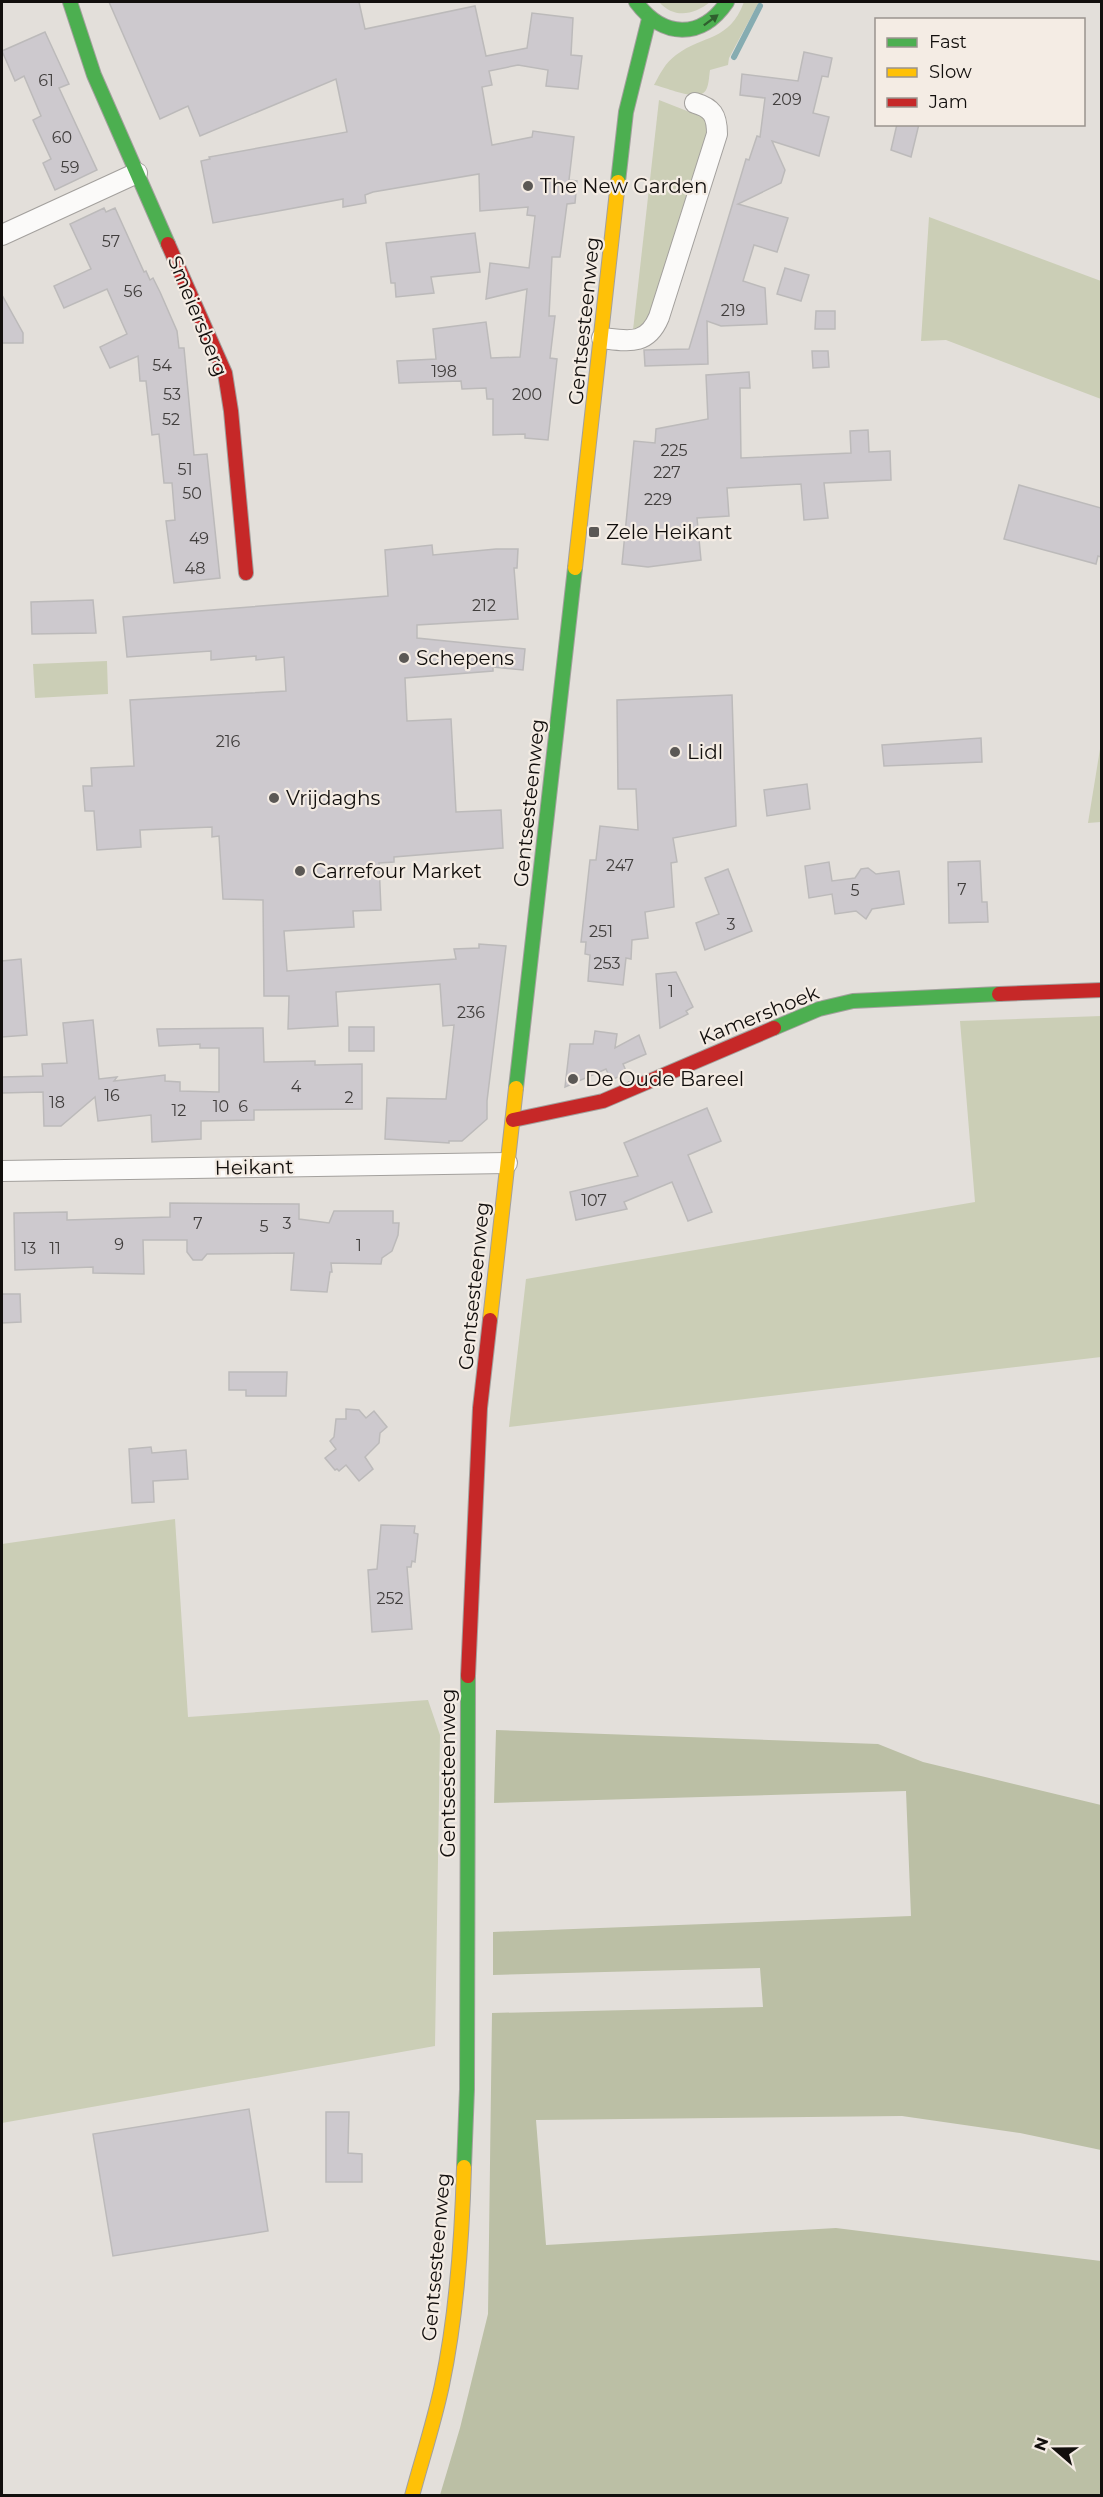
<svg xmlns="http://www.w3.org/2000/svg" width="1103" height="2497" font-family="Montserrat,sans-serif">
	<rect width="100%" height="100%" fill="#e3dfda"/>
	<g fill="#cbceb6">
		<path d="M 659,2 L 710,2 C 694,15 674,19 659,2 Z"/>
		<path d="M 744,2 L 759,2 L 729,58 L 728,65 L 710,70 C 709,76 709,85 706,90 C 699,103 666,87 654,85 C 660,74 665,63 676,55 C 704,34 729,42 744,2 Z"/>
		<polygon points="659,100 705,118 710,130 653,313 642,328 633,330"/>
		<polygon points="929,217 1101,281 1101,399 946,340 921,341"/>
		<polygon points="107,661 108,694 35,698 33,664"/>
		<polygon points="1101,743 1101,822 1088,823"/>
		<polygon points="1101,1016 1101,1357 509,1427 526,1279 975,1202 960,1021"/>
		<polygon points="175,1519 188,1717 428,1700 440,1735 435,2046 2,2123 2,1544"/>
	</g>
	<polygon fill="#bbbfa5" points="496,1730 878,1744 923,1762 1101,1805 1101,2150 1020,2133 902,2116 536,2120 546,2245 836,2228 1101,2261 1101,2495 440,2495 460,2428 488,2314 492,2013 763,2007 760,1968 493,1975 493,1932 911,1916 906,1791 494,1803"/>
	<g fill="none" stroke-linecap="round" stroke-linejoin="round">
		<polyline stroke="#86acb1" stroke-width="6" points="734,57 760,6"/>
	</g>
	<g fill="#cdc9ce" stroke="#bcbaba" stroke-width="1.5">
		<polygon points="109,2 359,2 365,29 475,6 486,56 527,48 532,13 573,18 571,55 582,56 578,89 546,86 548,70 518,65 489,71 492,85 482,87 492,145 532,137 533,131 574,137 569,180 577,181 575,203 567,204 560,257 552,257 549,316 555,316 550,358 557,359 548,440 525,438 525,434 493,435 493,399 487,399 486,388 462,389 461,381 399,383 397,361 436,359 433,329 486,322 491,358 520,357 527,289 486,299 490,263 529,268 535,216 527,215 528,207 480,211 479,174 373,192 365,195 366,203 343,207 343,199 213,223 201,161 210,159 209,157 347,132 336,79 200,136 188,106 160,119"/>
		<polygon points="45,32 69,84 59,88 97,170 55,190 43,163 51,159 33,120 41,116 24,76 15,81 2,51"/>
		<polygon points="804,52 832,58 828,77 822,76 813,113 829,117 819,156 772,141 785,170 781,183 738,204 788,218 777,252 754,245 743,281 765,288 767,324 721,326 707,321 708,364 645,366 644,350 689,349 746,159 749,160 757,136 760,137 765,98 740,95 742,74 798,81"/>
		<polygon points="897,124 919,124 911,157 891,150"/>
		<polygon points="104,208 106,212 115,208 144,272 146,271 150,280 153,278 160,292 177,331 179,348 184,348 194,455 207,454 220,578 174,583 166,521 175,520 172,483 164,483 159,434 152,435 146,381 140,381 138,356 110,368 100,347 127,334 107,289 64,308 54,286 91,269 70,224"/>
		<polygon points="475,233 480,272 431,277 434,293 396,297 395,283 391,283 386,243"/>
		<polygon points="785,268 809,275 801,301 777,294"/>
		<polygon points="2,295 23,333 23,343 2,343"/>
		<polygon points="816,311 835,311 835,329 815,329"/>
		<polygon points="812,351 828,351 829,367 813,368"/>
		<polygon points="749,372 750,388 740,388 741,458 851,453 850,431 868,430 869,452 890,451 891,480 824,483 828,518 804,520 801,484 727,488 729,516 697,518 701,560 648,567 622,564 634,441 655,443 656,429 708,419 706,375"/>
		<polygon points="1019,485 1101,508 1101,557 1098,556 1096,564 1004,539"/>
		<polygon points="432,545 433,555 496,549 518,549 517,568 514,568 518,619 417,625 417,638 525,649 523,670 493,667 493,671 405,678 407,721 451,719 456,812 501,810 503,848 394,857 394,862 379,863 381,910 353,911 354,927 284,931 287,971 456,959 454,949 479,948 479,944 506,946 487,1101 487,1119 462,1141 449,1141 449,1143 385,1139 387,1098 446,1099 454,1025 443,1026 440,984 336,992 338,1026 288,1029 289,996 264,996 263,900 223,899 219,836 212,837 212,827 140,830 141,847 97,850 94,811 85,811 83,786 92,786 91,768 134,766 130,700 286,691 284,657 256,660 256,656 211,660 211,651 127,657 123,617 388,596 385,550"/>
		<polygon points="93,600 96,633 32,634 31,602"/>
		<polygon points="732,695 736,826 673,838 677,862 671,863 674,907 645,912 648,938 632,940 631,959 626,958 623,985 588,981 590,955 585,954 586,942 581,942 590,860 596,860 600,826 638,830 636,789 618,789 617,700"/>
		<polygon points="981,738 982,762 884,766 882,745"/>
		<polygon points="807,784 810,809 767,816 764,790"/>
		<polygon points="980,861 982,902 987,902 988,922 949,923 948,862"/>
		<polygon points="829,862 832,881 855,878 861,869 868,868 876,874 899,871 904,904 872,909 866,919 856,911 835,914 832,894 809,898 805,866"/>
		<polygon points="728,869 752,931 705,950 696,923 719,914 705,878"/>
		<polygon points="21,959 27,1035 2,1037 2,961"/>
		<polygon points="676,972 693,1007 686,1011 688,1014 660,1028 656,974"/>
		<polygon points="93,1020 99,1079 117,1077 114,1081 165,1075 165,1081 180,1082 180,1091 219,1092 219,1048 200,1048 200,1044 159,1046 157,1029 263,1028 264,1062 315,1061 315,1065 362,1064 362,1109 254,1110 254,1120 201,1121 201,1139 152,1142 151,1115 98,1121 95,1097 61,1126 44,1126 43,1092 2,1093 2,1077 43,1076 42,1064 67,1063 63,1023"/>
		<rect x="349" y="1027" width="25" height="24"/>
		<polygon points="595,1031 617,1034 615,1048 639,1035 646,1054 623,1064 627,1073 611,1080 606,1069 565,1087 570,1044 593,1044"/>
		<polygon points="707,1108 721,1141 688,1155 712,1212 688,1221 672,1182 624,1202 627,1209 576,1220 570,1192 638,1176 624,1143"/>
		<polygon points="170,1203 299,1204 299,1219 329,1223 334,1211 393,1211 393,1223 399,1223 398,1235 392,1251 382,1258 381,1264 331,1263 332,1272 330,1272 327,1292 291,1290 294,1253 207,1254 202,1260 193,1260 187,1252 187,1240 143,1240 144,1274 93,1273 93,1267 15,1270 14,1213 67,1212 67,1220 170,1217"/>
		<polygon points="2,1294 20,1294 21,1322 2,1323"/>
		<polygon points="229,1372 287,1372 286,1396 246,1396 246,1390 229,1390"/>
		<polygon points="346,1409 359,1410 366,1418 374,1411 387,1427 380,1433 379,1443 365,1457 373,1469 359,1481 346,1465 339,1471 337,1469 335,1470 325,1458 336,1449 330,1441 334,1437 336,1419 346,1419"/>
		<polygon points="151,1447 152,1453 186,1450 188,1479 153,1481 154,1502 132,1503 129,1449"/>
		<polygon points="381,1525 415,1526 414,1533 418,1534 415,1562 412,1561 411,1567 407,1567 412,1629 372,1632 368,1570 377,1569"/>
		<polygon points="249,2109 268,2231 113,2256 93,2134"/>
		<polygon points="326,2112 349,2112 348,2153 362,2154 362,2182 326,2182"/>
	</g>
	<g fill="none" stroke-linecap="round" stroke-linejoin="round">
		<g stroke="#a3a09d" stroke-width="22">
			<g id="street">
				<polyline points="2,235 137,173"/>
				<path d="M 602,338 C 628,341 647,346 659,317 L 717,134 C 717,115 712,108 695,103"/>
				<polyline points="2,1171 507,1163"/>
			</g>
		</g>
		<g stroke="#a3a09d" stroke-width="16">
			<g id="fast">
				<polyline points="70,2 94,75 168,244"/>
				<path d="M 636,2 C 663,38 701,40 727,2"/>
				<polyline points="618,182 626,112 649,19"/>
				<polyline points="774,1028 819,1009 853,1001 999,994"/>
				<polyline points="516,1088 575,568"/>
				<polyline points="464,2167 467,2089 468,1676"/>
			</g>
		</g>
		<g stroke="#a3a09d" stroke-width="16">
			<g id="slow">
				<polyline points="575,568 618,182"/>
				<polyline points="490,1320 516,1088"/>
				<path d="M 412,2496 C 422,2459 434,2423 442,2385 C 457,2314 462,2240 464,2167"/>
			</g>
		</g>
		<g stroke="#a3a09d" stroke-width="16">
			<g id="jam">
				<polyline points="168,244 225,373 231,411 246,573"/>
				<polyline points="999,994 1102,990"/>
				<polyline points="513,1120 603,1101 774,1028"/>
				<polyline points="468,1676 480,1408 490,1320"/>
			</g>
		</g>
		<use href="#street" stroke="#fbfaf9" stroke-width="20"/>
		<use href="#fast" stroke="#4caf50" stroke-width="14"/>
		<use href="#slow" stroke="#ffc107" stroke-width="14"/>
		<use href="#jam" stroke="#c62828" stroke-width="14"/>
	</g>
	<defs><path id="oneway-solid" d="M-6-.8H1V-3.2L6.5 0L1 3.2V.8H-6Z" transform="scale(1.5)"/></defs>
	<use fill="#2f5f2e" href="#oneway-solid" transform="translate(711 20) rotate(-37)"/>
	<g fill="#5b5855" stroke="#f4ece4" stroke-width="2">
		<circle cx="528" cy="186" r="6"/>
		<rect x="588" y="526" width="12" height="12" rx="3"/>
		<circle cx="404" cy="658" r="6"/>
		<circle cx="675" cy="752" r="6"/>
		<circle cx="274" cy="798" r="6"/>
		<circle cx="300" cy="871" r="6"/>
		<circle cx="573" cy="1079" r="6"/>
	</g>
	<g text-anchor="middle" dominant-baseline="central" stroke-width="4.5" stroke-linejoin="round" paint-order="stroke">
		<g font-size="16" fill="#413e3d">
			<text x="46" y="80">61</text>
			<text x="787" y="99">209</text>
			<text x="62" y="137">60</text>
			<text x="70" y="167">59</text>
			<text x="111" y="241">57</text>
			<text x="133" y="291">56</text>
			<text x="733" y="310">219</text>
			<text x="162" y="365">54</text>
			<text x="444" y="371">198</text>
			<text x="172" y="394">53</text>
			<text x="527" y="394">200</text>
			<text x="171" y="419">52</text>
			<text x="674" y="450">225</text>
			<text x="185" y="469">51</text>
			<text x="667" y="472">227</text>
			<text x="192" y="493">50</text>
			<text x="658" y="499">229</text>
			<text x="199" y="538">49</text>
			<text x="195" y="568">48</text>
			<text x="484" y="605">212</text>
			<text x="228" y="741">216</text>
			<text x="620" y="865">247</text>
			<text x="962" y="889">7</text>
			<text x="855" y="890">5</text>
			<text x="731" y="924">3</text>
			<text x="601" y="931">251</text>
			<text x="607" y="963">253</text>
			<text x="671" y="991">1</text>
			<text x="471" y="1012">236</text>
			<text x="296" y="1086">4</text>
			<text x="112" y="1095">16</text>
			<text x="349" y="1097">2</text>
			<text x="57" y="1102">18</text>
			<text x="221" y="1106">10</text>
			<text x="243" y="1106">6</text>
			<text x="179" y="1110">12</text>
			<text x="594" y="1200">107</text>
			<text x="198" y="1223">7</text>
			<text x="287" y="1223">3</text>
			<text x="264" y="1226">5</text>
			<text x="119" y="1244">9</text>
			<text x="359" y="1245">1</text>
			<text x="29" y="1248">13</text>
			<text x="55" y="1248">11</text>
			<text x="390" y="1598">252</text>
		</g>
		<g font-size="20" fill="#120f0d" stroke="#f4ece4" text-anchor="start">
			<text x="540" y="186">The New Garden</text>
			<text x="606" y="532">Zele Heikant</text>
			<text x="416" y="658">Schepens</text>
			<text x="687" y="752">Lidl</text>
			<text x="286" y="798">Vrijdaghs</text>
			<text x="312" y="871">Carrefour Market</text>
			<text x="585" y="1079">De Oude Bareel</text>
		</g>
		<g font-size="20" fill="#120f0d" stroke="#f4ece4">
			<text transform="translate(198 316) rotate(68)">Smeiersberg</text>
			<text transform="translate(584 321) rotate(-84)">Gentsesteenweg</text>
			<text transform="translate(529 803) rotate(-84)">Gentsesteenweg</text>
			<text transform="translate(759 1015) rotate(-22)">Kamershoek</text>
			<text transform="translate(254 1167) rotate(-1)">Heikant</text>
			<text transform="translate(474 1286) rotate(-84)">Gentsesteenweg</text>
			<text transform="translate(448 1773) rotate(-90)">Gentsesteenweg</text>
			<text transform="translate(436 2257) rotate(-85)">Gentsesteenweg</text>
		</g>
	</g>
	<rect width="1103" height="2497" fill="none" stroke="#120f0d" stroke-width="6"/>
	<rect x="875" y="18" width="210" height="108" fill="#f4ece4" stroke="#9a948e" stroke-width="1.5"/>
	<rect x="887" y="38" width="30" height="9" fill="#4caf50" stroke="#9a948e" stroke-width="1.5"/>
	<text x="929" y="48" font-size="18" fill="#120f0d">Fast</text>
	<rect x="887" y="68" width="30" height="9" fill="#ffc107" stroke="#9a948e" stroke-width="1.5"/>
	<text x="929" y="78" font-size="18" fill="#120f0d">Slow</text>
	<rect x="887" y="98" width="30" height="9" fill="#c62828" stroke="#9a948e" stroke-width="1.5"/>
	<text x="929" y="108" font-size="18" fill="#120f0d">Jam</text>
	<g transform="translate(1055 2449) rotate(290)" stroke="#f4ece4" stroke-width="4.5" paint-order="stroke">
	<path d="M0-4.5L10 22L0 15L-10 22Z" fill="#120f0d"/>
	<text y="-9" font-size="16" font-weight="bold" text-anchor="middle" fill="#120f0d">N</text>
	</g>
</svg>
